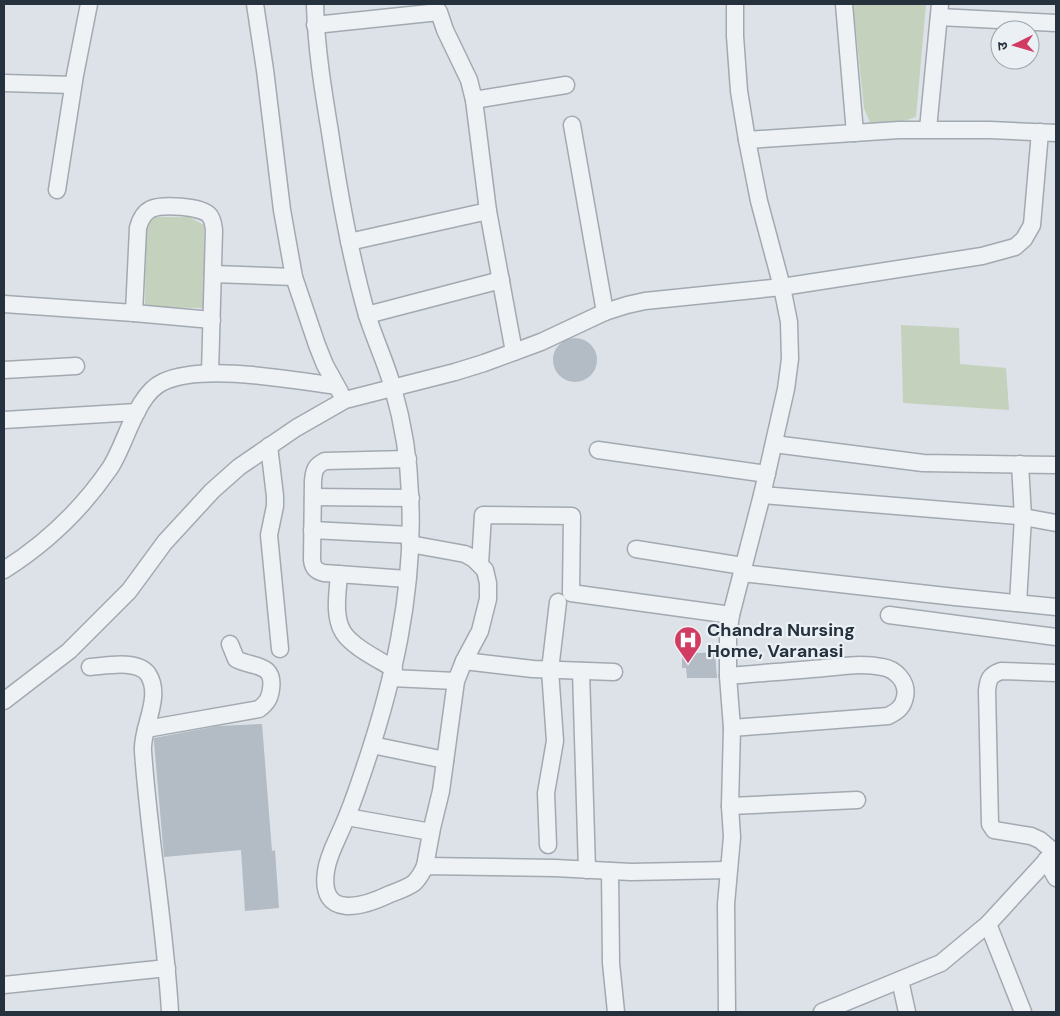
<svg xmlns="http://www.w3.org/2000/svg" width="1060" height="1016" font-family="'DM Sans','Noto Sans Devanagari',sans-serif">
	<rect width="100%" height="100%" fill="#dce2e7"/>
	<g fill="#c4d1bd">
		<polygon points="853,4 926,4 916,117 891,125 871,125 864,108"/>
		<polygon points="146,217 189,217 204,225 204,308 145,307"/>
		<polygon points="901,325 959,328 960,364 1006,368 1009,410 903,403"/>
	</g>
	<g fill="#b3bbc4">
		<circle cx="575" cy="360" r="22"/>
		<polygon points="715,652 717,678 687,678 686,668 682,668 682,654"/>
		<polygon points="262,724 272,851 275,850 279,908 245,911 241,850 164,857 154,742 154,738 218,726"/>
	</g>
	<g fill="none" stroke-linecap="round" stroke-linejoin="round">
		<g stroke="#a2a9b1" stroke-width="19">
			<g id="minor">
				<polyline points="255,4 265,70 282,210 294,277 317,345 325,365 340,392"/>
				<path d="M 315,4 C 316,47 323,90 330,132 C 339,193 350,256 367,315 C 375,340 386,363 393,388 C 403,423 409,459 410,495 C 415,591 393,685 362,775 C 356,793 350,810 342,828 C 336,842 328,856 326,871 C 319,920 363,907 390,894 C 398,891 407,888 414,883 C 419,878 422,873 425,866 L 555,868 L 631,872 L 728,870"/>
				<polyline points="844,4 855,133"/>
				<polyline points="939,17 1056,23"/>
				<polyline points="315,25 439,12 445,30 469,80 474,100 488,211 514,352"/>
				<polyline points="4,83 73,85"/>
				<polyline points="474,100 566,85"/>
				<polyline points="572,125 605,312"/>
				<polyline points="928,129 940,4"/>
				<polyline points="747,140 899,130 990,130 1056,133"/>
				<polyline points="57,190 75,75 89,4"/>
				<polyline points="349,242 488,211"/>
				<polyline points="213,274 294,277"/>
				<path d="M 4,304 L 134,313 L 138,228 C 140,220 143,213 151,209 C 162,204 201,206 209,215 C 213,219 213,224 214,230 L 210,373"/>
				<polyline points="134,313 212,320"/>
				<polyline points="367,315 501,280"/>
				<polyline points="4,370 76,366"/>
				<polyline points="4,420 137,412"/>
				<polyline points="774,444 923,463 1056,465"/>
				<polyline points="269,446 275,496 275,506 269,535 280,649"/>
				<polyline points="598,450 767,474"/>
				<polyline points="762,495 1018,516 1056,523"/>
				<polyline points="313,497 411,498"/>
				<polyline points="312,530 410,535"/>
				<polyline points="410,544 465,554 474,559 485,570 488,583 488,599 480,631 464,661 456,681 441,791 432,828 425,866"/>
				<polyline points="636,549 743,566"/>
				<polyline points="480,564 483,515 572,516 571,593 731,615"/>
				<path d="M 4,570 C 45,544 82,509 110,468 C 126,444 136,394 163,382 C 203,363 292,380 336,386"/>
				<polyline points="742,573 955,597 1056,607"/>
				<path d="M 339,574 C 338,591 333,616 343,632 C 352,647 380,660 394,669"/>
				<path d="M 407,579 L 324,573 C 316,571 313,568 312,560 L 313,481 C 314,470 315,466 325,461 L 408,459"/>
				<polyline points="1018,603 1023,517 1020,464"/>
				<polyline points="889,615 1056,637"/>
				<polyline points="464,661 533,669 614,672"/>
				<path d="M 90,667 C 105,666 137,659 148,674 C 163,697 141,728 143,751 C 149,838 165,925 170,1012"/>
				<polyline points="581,671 587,870"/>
				<path d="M 728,676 C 760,673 792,671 824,668 C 842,666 863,663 882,667 C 896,669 908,682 905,697 C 903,707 898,711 888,716 L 732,728"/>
				<polyline points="391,678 456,681"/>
				<polyline points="4,701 69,651 129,591 165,542 212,491 239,467 296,428 345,400 455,372 484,363 541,342 605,312 627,305 645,301 782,287 982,256 1015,247 1024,239 1032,225 1040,132"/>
				<path d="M 146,729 L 259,709 C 267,703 270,698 271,689 C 275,662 252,668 236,659 L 230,644"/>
				<polyline points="372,745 445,760"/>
				<polyline points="730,806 857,800"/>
				<polyline points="347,817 431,832"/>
				<polyline points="548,845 546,793 555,741 550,670 558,602"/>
				<path d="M 1054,852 L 1040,840 L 1031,836 L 994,830 L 990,824 L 987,691 C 988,679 990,675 1001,671 L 1056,673"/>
				<polyline points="1046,860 1056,878"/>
				<polyline points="610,871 611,963 616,1012"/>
				<polyline points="988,924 1023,1012"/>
				<polyline points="900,980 907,1012"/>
				<polyline points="4,985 167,968"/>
				<polyline points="727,1012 726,904 732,837 730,806 732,728 728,676 728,635 731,615 762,495 786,389 790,359 789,322 782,287 759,201 747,140 739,91 735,36 735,4"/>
				<polyline points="822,1012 941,963 988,924 1056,850"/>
			</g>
		</g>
		<use href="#minor" stroke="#eff2f5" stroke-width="16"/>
	</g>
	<defs>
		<g id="hospital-pin" transform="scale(1.4375)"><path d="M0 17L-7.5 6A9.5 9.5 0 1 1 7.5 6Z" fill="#d23b62" stroke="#ebf0f5"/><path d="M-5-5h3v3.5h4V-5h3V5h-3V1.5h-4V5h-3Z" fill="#fff"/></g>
	</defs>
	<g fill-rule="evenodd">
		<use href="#hospital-pin" x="688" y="640"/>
	</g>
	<g text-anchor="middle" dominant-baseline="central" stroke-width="4.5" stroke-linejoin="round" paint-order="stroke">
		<g font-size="18" font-weight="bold" fill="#26313e" stroke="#ebf0f5" text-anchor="start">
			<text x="707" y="630">Chandra Nursing<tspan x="707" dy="21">Home, Varanasi</tspan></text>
		</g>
	</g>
	<rect width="1060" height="1016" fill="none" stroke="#26313e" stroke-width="10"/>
	<g transform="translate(1015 45) rotate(265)"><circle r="24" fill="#ebf0f5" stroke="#9ca4ac"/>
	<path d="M0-4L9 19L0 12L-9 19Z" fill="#d23b62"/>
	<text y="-8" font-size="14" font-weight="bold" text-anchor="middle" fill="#26313e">उ</text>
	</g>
</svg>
